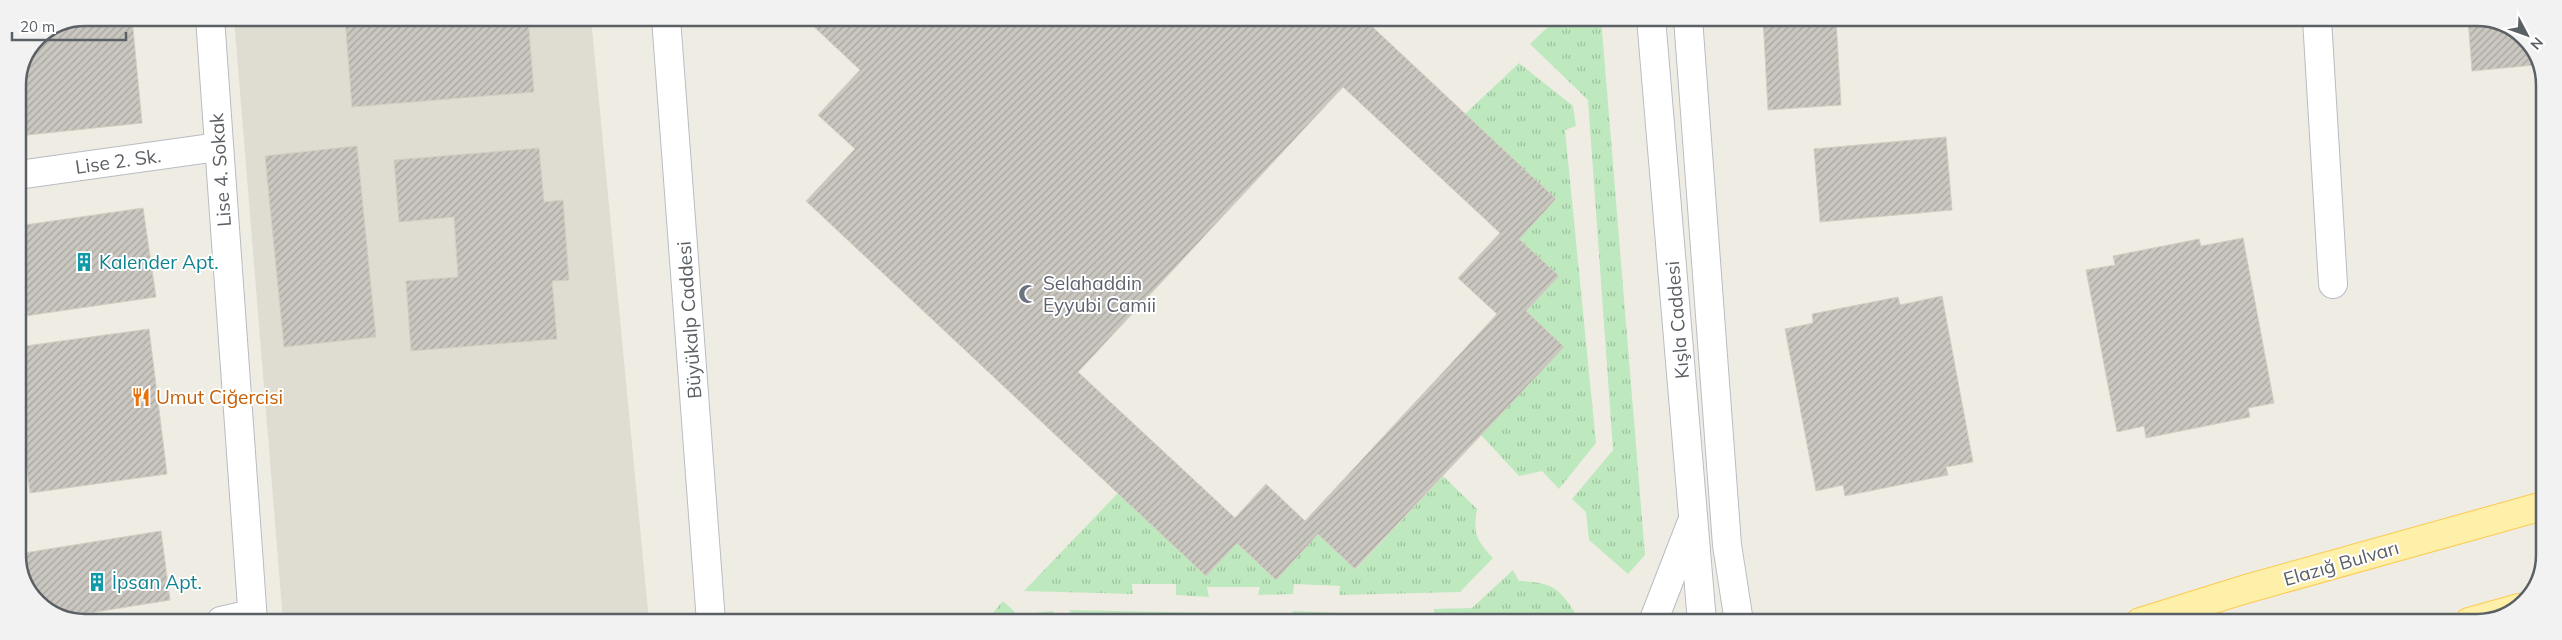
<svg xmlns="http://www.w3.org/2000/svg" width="2562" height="640" font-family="Mulish,sans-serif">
	<defs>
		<pattern id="grass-tufts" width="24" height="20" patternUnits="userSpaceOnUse" patternTransform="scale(1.25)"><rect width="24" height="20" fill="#bee9be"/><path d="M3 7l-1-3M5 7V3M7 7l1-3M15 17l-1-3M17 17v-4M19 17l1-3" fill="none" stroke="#9dc09e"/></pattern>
		<pattern id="building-hatch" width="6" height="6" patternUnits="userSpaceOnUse" patternTransform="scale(1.25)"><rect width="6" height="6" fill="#cac7c0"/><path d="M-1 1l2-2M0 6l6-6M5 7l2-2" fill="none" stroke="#a7a5a0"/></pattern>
	</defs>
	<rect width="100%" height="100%" fill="#efede3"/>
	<polygon fill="#dfdcd2" points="234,18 591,18 649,621 283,621"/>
	<g fill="url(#grass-tufts)">
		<polygon points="1557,18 1601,18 1645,555 1628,574 1589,540 1586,512 1572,499 1613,450 1588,100 1530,44"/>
		<polygon points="1519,63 1573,106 1576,126 1565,130 1596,443 1559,489 1542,471 1519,476 1481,435 1526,311 1559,276 1519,239 1556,199 1465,114"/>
		<path d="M 1443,476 L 1477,509 C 1473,535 1476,539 1493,558 L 1460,592 L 1339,595 L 1340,586 L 1294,584 L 1293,594 L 1258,595 L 1260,587 L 1207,587 L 1209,597 L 1176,595 L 1176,584 L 1132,584 L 1133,594 L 1024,591 L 1118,493 L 1237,543 L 1276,580 L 1318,534 L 1356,569 Z"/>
		<path d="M 1513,570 L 1519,581 C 1559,582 1560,592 1582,622 L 1434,622 L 1434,609 L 1472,608 Z"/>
		<polygon points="1003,601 1015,612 1006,622 985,622"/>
		<polygon points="1069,610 1275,614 1271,622 1077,622"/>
		<polygon points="1053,611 1060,622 1025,622 1033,613"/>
		<polygon points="1293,611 1418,616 1418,622 1287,622"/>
	</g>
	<g fill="url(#building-hatch)" stroke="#d5cec1" fill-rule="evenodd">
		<polygon points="85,18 132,18 142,123 18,136 18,85 37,37"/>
		<polygon points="345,18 528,18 534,92 352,107"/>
		<path d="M 814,18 L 1363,18 L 1556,199 L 1519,239 L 1559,276 L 1526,311 L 1564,347 L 1355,569 L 1318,534 L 1276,580 L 1237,543 L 1206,576 L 806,201 L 855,149 L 818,115 L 860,70 L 810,23 ZM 1343,87 L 1500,233 L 1458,278 L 1497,314 L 1305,521 L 1266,484 L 1235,518 L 1078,372 Z"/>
		<polygon points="1763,18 1836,18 1841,105 1768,110"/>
		<polygon points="2468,19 2490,19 2528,40 2534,56 2535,65 2472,71"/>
		<polygon points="1946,137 1952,210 1820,222 1814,149"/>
		<polygon points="357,146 376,337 284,347 265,156"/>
		<polygon points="539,148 544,202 563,200 569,280 552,281 557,339 411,351 406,281 458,277 454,217 399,222 394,160"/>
		<polygon points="143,208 156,297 18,317 18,226"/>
		<polygon points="2243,238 2274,403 2248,408 2250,417 2146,438 2144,426 2117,432 2086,270 2115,265 2113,256 2199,239 2201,246"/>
		<polygon points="1942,296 1973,462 1946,467 1948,475 1845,496 1843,485 1816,491 1785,329 1813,323 1812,314 1898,297 1900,305"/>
		<polygon points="149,329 167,474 30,493 18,399 18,347"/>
		<polygon points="161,531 170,600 64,617 34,600 18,564 18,554"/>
	</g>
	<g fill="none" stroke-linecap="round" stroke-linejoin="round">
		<g stroke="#b8bcc1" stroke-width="30">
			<g id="street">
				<polyline points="210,18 253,621"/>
				<polyline points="2317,19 2333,284"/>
				<polyline points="18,175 218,147"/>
				<polyline points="221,621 252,614"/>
			</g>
		</g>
		<g stroke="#b9bdc3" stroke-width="30">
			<g id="secondary">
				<polyline points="666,18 711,622"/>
				<polyline points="1651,18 1702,622"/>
				<polyline points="1688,18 1727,545 1739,622"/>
				<polyline points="1653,622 1691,524"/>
			</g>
		</g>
		<g stroke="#fdca4f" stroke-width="30">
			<g id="primary">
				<polyline points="2140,622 2246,589 2543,506"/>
				<polyline points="2469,622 2519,608"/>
			</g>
		</g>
		<use href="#street" stroke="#fff" stroke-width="28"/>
		<use href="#secondary" stroke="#fff" stroke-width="28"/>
		<use href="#primary" stroke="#fff0a9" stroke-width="28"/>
	</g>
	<defs>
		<g id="building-bare" transform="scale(1.5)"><path d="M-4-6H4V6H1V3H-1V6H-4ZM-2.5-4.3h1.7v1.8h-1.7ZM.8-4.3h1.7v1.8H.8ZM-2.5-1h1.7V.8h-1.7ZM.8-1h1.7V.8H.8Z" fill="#0f9aa8" stroke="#fff" stroke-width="2.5" paint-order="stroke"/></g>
		<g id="mosque-bare" transform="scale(1.5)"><path d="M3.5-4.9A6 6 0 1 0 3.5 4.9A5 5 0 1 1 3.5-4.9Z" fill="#6b7280" stroke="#fff" stroke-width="2.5" paint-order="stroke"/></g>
		<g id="restaurant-bare" transform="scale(1.5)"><path d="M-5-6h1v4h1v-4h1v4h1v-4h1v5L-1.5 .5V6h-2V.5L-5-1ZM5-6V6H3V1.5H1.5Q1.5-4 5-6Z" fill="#e8710a" stroke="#fff" stroke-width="2.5" paint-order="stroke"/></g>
	</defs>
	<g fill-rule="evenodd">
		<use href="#building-bare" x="84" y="262"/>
		<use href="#mosque-bare" x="1028" y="294"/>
		<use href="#restaurant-bare" x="141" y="397"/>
		<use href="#building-bare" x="97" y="582"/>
	</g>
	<g text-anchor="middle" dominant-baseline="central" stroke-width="4" stroke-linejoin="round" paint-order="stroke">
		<g font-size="19" fill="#5b6065" stroke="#fff">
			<text transform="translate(118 161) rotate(-8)">Lise 2. Sk.</text>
			<text transform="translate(220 170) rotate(-94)">Lise 4. Sokak</text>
			<text transform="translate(689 320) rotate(-94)">Büyükalp Caddesi</text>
			<text transform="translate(1677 320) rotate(-95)">Kışla Caddesi</text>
			<text transform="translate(2341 563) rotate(-16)">Elazığ Bulvarı</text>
		</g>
		<g font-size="19" fill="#0d838f" stroke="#fff" text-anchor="start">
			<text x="99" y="262">Kalender Apt.</text>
			<text x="112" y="582">İpsan Apt.</text>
		</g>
		<g font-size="19" fill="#5b616d" stroke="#fff" text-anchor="start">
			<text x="1043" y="283">Selahaddin<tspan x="1043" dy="22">Eyyubi Camii</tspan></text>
		</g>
		<g font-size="19" fill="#c56008" stroke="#fff" text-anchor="start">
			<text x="156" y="397">Umut Ciğercisi</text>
		</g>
	</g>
	<path d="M0 0H2562V640H0ZM85 26H2477A59 59 0 0 1 2536 85V555A59 59 0 0 1 2477 614H85A59 59 0 0 1 26 555V85A59 59 0 0 1 85 26Z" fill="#f2f2f3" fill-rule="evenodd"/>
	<path fill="none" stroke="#5b6065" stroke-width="2.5" d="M85 26H2477A59 59 0 0 1 2536 85V555A59 59 0 0 1 2477 614H85A59 59 0 0 1 26 555V85A59 59 0 0 1 85 26Z"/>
	<g transform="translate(2527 35) rotate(131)" stroke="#ffffff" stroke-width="4" paint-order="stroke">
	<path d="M0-4L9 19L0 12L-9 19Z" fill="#5b6065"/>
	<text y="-8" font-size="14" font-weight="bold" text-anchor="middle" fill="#5b6065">N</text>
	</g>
	<path d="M12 32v8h114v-8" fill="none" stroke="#5b6065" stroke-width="2.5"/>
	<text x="20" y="32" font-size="15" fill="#5b6065" stroke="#ffffff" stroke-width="4" paint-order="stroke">20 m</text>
</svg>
